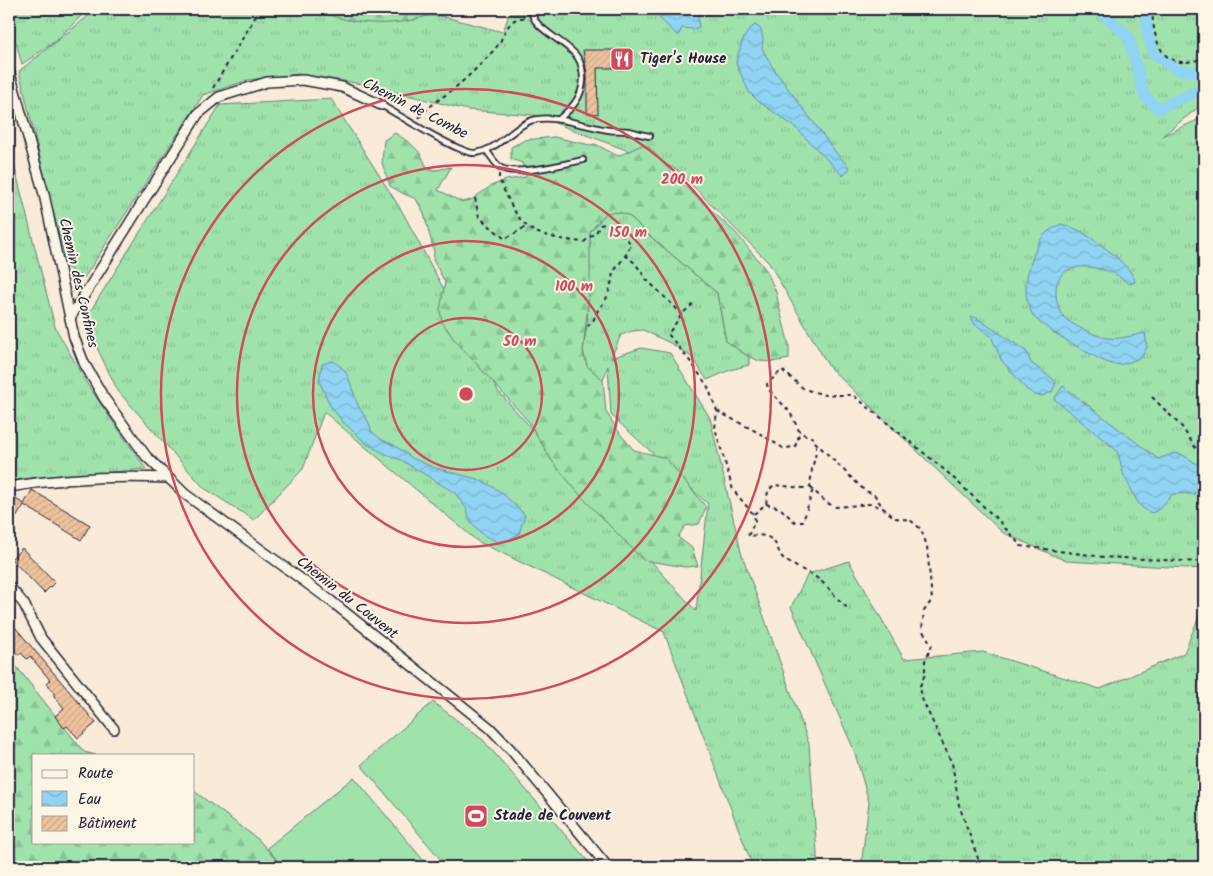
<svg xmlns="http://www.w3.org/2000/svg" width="1213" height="876" font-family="Kalam,sans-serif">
	<defs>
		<pattern id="grass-tufts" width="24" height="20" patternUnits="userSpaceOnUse" patternTransform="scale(1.25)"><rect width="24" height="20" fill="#9fe2ac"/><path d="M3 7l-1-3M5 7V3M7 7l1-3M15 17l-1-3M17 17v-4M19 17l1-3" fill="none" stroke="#89c295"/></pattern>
		<pattern id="forest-firs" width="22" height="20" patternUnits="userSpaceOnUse" patternTransform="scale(1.25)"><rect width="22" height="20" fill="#9fe2ac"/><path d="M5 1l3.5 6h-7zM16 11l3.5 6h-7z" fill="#89c295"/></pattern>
		<pattern id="water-waves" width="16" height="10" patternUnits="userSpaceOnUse" patternTransform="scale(1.25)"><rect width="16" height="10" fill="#90d3f2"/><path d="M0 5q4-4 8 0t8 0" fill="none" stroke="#7cb5d0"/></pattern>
		<pattern id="building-hatch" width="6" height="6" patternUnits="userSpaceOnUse" patternTransform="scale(1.25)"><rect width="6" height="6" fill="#eec29d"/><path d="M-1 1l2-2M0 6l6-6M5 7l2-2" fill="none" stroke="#cca688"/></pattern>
	</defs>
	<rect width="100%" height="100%" fill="#f9ebd7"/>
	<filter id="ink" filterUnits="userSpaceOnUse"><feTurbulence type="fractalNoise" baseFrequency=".02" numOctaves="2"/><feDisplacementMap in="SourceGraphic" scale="10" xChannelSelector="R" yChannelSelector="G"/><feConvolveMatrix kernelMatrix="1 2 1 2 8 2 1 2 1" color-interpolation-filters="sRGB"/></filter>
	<g filter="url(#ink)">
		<g fill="url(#grass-tufts)" stroke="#608274">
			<polygon points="9,9 88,9 56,41 22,64 9,19"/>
			<polygon points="97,9 336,9 354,15 441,16 503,32 509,14 537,13 538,9 1204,9 1204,103 1162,136 1204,117 1204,569 1066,561 1002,532 829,367 769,263 676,169 534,115 468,110 362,84 298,74 248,80 203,95 84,278 67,268 19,71"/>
			<path d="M 331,99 L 403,213 L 498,391 L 696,611 L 708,504 L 611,415 L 608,366 L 603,380 L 587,367 L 583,351 L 587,325 L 590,232 L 606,213 C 626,210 632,217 644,231 L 717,293 L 726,341 L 749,357 L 749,365 L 730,370 L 707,380 L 693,358 L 672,344 L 643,330 L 632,331 L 621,335 L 611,358 L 641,348 L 670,353 L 710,418 L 741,552 L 809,744 L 818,867 L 753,867 L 664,632 L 477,541 L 324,412 L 303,469 L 254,520 L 204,488 L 118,391 L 84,321 L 220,105 Z"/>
			<polygon points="9,145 55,327 89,387 146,469 9,481"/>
			<polygon points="849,561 904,659 983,652 1100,689 1184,653 1204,604 1204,867 861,867 869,802 854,750 791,607 808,574"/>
		</g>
		<g fill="url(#forest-firs)" stroke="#608274">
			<path d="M 314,9 L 443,9 C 405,29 353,27 314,9 Z"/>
			<path d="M 395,133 C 410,143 420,148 426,166 L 435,170 L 451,167 L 438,190 L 462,202 L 471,200 L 491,186 L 506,180 L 526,177 L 522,163 L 511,159 L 511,147 L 525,140 L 554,137 L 590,145 L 595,144 L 618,156 L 642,145 L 650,148 L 680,182 L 736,233 L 766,270 L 776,292 L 780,310 L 789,345 L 789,359 C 757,366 752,359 726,341 L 717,293 L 644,231 C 632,217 626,210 606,213 L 590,232 L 590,286 L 583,351 L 587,366 L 603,380 L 606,412 L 621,435 L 634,450 L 666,458 L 706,507 L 699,524 L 685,526 L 678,537 L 692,548 L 698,566 L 685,567 L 643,560 L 580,495 L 552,461 L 529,422 L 453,338 L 442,322 L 440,310 L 445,282 L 433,260 L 434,252 L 424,213 L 416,199 L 404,194 L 390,186 L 382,163 L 384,140 Z"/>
			<polygon points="9,657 84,752 96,755 34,755 34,842 194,842 194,791 259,840 282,867 9,867"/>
		</g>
		<g fill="#9fe2ac" stroke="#608274">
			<polygon points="433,702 483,740 593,867 447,867 361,765"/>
			<polygon points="354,777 429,867 283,867 267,848"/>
		</g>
		<g fill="url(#water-waves)" stroke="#648ca9">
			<polygon points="650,9 703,9 698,18 699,27 693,29 682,28 678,36"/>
			<path d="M 755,25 L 761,29 L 763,40 L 762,48 L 773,68 L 837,154 L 850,168 L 843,176 L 795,127 L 758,101 L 749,92 L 736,63 C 739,51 743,32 755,25 Z"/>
			<path d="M 1061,224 C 1068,226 1074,228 1080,231 C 1094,239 1133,266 1135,282 L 1130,284 C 1124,281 1120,277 1114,273 C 1108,270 1096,268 1088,267 C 1069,266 1055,273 1056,294 C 1057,302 1058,310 1063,316 C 1070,325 1096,336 1107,338 C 1120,340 1133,335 1145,333 L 1147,347 L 1142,357 C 1132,361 1123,366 1112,364 C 1101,362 1040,326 1034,317 C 1021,296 1026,275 1034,254 C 1037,248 1040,238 1045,234 C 1049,230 1057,226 1061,224 Z"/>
			<polygon points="971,317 975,317 1026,351 1031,363 1053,379 1056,383 1052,392 1042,396 1035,395 1026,389 1002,361 991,336 971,321"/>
			<path d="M 333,361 C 337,364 342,367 345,371 C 352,382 353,396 359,407 C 364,417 370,420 371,431 L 382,440 L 394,445 L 412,458 L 435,468 L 477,479 L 486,483 L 501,492 L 525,515 L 519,534 L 508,540 L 498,542 L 483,535 L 471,522 L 466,508 L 455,493 L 401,460 L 385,454 L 367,444 L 343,422 L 331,407 L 319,381 L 322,364 Z"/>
			<path d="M 1063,386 L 1158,459 L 1175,453 L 1183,455 L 1203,468 L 1204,490 L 1196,493 L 1173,494 L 1158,510 L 1152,513 C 1138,508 1136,499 1130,487 C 1127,481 1123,476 1122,469 C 1120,462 1120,457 1116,450 L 1054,399 Z"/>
		</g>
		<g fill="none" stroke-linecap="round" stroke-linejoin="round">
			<g stroke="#90d3f2" stroke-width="11">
				<polyline points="1098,9 1128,36 1144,95 1158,109 1195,92 1204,92"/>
				<polyline points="1145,9 1148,35 1153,53 1176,69 1197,72 1204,69"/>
			</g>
		</g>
		<g fill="url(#building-hatch)" stroke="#22223b">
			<polygon points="583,50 631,50 632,68 597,68 598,114 587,113 587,74"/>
			<polygon points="32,490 90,525 81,540 24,505 9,529 9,495 24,504"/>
			<polygon points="22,548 55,582 44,593 11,559"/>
			<polygon points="9,620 96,723 78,738 67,726 64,728 55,716 64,708 54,696 54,693 47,683 50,680 30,656 27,659 21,653 18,655 9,644"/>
		</g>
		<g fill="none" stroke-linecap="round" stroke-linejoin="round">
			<g stroke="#22223b" stroke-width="8">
				<g id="lane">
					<path d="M 532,9 C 529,28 569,42 578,58 C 582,64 583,73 583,80 C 582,98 572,108 559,119"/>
					<path d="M 381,105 C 398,114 459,154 475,153 C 497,151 511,129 530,121 C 552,113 586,127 609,130 C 615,131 621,130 628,131 C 635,132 642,135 650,136"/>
					<path d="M 486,150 C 491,156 495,164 501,168 C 517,176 565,164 583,160"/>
				</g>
			</g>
			<g stroke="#22223b" stroke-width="12">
				<g id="street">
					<polyline points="9,70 44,194 74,337 84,363 104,398 146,456 185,494 331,601 490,728 512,751 608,867"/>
					<polyline points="70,318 198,114 219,97 267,82 303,80 342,87 381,105"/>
					<path d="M 9,487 C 61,478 115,476 168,478"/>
					<polyline points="9,586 24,604 41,638 114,729"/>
				</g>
			</g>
			<g stroke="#22223b" stroke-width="2" stroke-dasharray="4 4" stroke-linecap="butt">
				<path d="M 1152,9 C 1154,44 1162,73 1204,58"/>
				<polyline points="213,88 260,9"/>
				<path d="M 419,118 C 431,103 443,98 457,86 C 470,75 488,58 498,45 C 506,33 508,16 526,18"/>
				<polyline points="9,125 12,118"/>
				<path d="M 499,174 L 499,179 C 507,196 516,222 534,231 C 545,237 571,241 584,242 L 597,231 L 600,225 L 605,224 C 611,226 630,238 630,245 C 630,251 617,267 613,272 C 612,282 610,290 606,299 C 604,304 599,307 597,312 C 594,319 593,323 586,327"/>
				<polyline points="475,198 479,217 505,239 527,226"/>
				<polyline points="625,255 635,263 647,280 682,314"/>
				<path d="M 693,304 L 682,314 L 668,334 L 693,365 L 708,387 L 717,411 L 715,428 L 733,490 L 754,515 L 755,521 L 748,536 C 756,535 765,534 771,539 C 778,544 778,553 783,558 C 793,567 806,570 817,578 C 829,587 838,601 850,610"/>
				<polyline points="1152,397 1182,427 1195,447 1204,458"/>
				<polyline points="717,411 759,433 783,448 795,447 800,433"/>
				<polyline points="810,487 827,503 836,507 871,504 883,508"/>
				<polyline points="766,504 780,508 795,522 803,522 813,489"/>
				<polyline points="754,514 766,504 768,491 774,485 803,488 810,487 812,469 816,453 816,444"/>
				<polyline points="9,790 15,787"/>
				<polyline points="981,867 959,805 952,763 922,699 920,686 925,674 925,661 932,645 922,630 924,611 932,600 927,546 921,529 910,520 895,518 883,508 874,494 865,491 815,442 814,438 800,433 790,412 768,389 767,384 782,370 804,389 825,395 853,395 946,471 999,521 1021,546 1104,557 1204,562"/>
			</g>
			<use href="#lane" stroke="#fcf5e5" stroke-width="4.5"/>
			<use href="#street" stroke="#fcf5e5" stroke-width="9"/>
		</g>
	</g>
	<g fill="none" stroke="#d1495b" stroke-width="2.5">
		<circle cx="466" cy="394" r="76"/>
		<circle cx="466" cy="394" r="153"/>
		<circle cx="466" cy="394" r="229"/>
		<circle cx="466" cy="394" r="305"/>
	</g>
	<defs>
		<g id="restaurant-square" transform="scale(1.25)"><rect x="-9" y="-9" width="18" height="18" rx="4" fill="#d1495b" stroke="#fcf5e5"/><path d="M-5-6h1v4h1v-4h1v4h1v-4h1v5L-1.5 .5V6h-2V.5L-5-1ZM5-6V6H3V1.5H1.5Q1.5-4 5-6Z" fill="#fff"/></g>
		<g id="stadium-square" transform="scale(1.25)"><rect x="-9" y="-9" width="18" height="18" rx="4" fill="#d1495b" stroke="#fcf5e5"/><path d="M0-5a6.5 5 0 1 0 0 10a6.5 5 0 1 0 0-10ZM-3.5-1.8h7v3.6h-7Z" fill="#fff"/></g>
	</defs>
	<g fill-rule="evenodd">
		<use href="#restaurant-square" x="622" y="59"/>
		<use href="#stadium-square" x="476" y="816"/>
	</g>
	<g text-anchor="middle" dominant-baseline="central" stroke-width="4" stroke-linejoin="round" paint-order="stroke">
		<g font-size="15" font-weight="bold" fill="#22223b" stroke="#fcf5e5" text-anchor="start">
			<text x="640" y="59">Tiger's House</text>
			<text x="494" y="816">Stade de Couvent</text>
		</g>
		<g font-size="15" fill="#22223b" stroke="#fcf5e5">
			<text transform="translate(415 109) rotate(27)">Chemin de Combe</text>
			<text transform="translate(78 283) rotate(77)">Chemin des Confines</text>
			<text transform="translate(347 598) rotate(38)">Chemin du Couvent</text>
		</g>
	</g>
	<circle cx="466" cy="394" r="8" fill="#d1495b" stroke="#fcf5e5" stroke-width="2.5"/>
	<g font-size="15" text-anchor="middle" font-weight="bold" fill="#d1495b" stroke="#fcf5e5" stroke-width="4" stroke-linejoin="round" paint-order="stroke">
		<text x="682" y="184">200 m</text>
		<text x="628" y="237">150 m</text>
		<text x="574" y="291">100 m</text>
		<text x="520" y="346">50 m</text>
	</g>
	<rect width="1213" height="876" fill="none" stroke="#fcf5e5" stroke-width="30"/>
	<rect x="15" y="15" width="1183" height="846" fill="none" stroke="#22223b" stroke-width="2" filter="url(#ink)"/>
	<rect x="32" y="754" width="162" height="90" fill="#fcf5e5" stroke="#a5a1a1"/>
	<rect x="42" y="770" width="25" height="8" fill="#fcf5e5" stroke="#a5a1a1"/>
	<text x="78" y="778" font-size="15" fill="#22223b">Route</text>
	<rect x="42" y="791" width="25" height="15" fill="url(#water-waves)" stroke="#a5a1a1"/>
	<text x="78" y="804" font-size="15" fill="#22223b">Eau</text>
	<rect x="42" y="816" width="25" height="15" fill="url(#building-hatch)" stroke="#a5a1a1"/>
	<text x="78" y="828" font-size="15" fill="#22223b">Bâtiment</text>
</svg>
